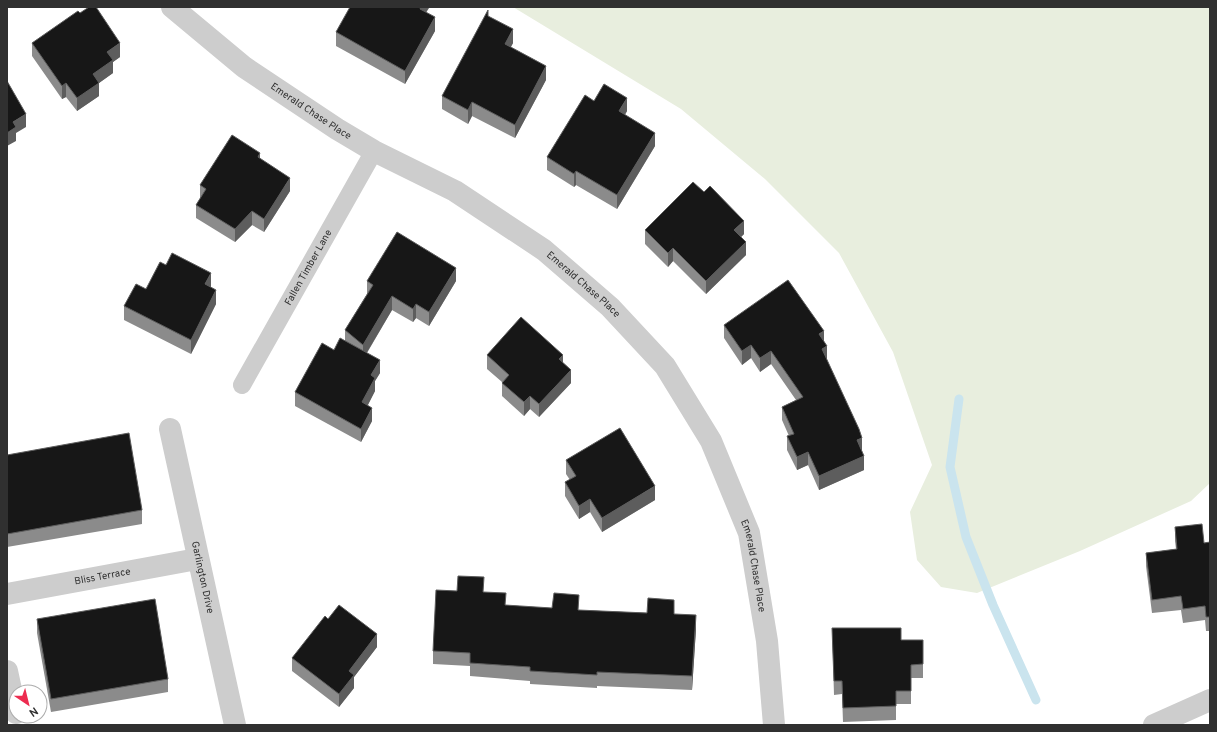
<svg xmlns="http://www.w3.org/2000/svg" width="1217" height="732" font-family="Overpass,sans-serif">
	<rect width="100%" height="100%" fill="#fff"/>
	<polygon fill="#e8eede" points="513,7 1210,7 1210,483 1191,501 1080,551 977,593 941,587 917,560 910,512 932,465 893,352 839,253 765,179 681,109"/>
	<g fill="none" stroke-linecap="round" stroke-linejoin="round">
		<polyline stroke="#cae4ee" stroke-width="9" points="959,399 950,467 966,537 993,605 1036,700"/>
		<path stroke="#cdcdcd" stroke-width="18" id="s1" d="M 242,385 L 374,151"/>
		<g stroke="#cdcdcd" stroke-width="22">
			<path id="s2" d="M 172,7 L 244,67 L 337,129 L 374,151 L 455,191 L 544,250 L 610,307 L 665,366 L 711,441 L 749,533 L 767,641 L 774,725"/>
			<path id="s3" d="M 170,429 L 235,725"/>
			<path id="s4" d="M 7,594 L 197,559"/>
			<polyline points="7,671 16,713"/>
			<polyline points="1154,725 1210,700"/>
		</g>
	</g>
	<g fill="#8b8b8b">
		<polygon points="429,7 426,12 435,31 405,84 336,46 336,32"/>
		<polygon points="80,13 120,57 113,62 113,73 99,83 99,96 77,111 66,97 62,99 32,56 32,43"/>
		<polygon points="488,16 513,43 511,47 546,80 515,138 472,116 468,124 442,109 442,96"/>
		<polygon points="594,101 627,111 625,115 655,146 617,209 576,185 574,187 547,170 547,157"/>
		<polygon points="260,159 290,191 264,232 252,225 235,242 196,218 196,205 200,199 200,185"/>
		<polygon points="645,230 744,234 741,237 746,255 706,294 673,261 668,267 645,244"/>
		<polygon points="367,281 456,281 429,326 416,318 413,322 392,310 367,353 380,373 375,381 375,391 368,405 372,421 361,442 295,406 295,392 334,350 345,341 345,330 367,294"/>
		<polygon points="211,286 211,287 216,304 191,354 124,320 124,306"/>
		<polygon points="724,325 824,341 827,360 862,451 864,470 819,490 808,465 797,470 787,450 787,436 789,436 782,420 782,407 796,400 771,364 760,372 751,358 742,365 724,338"/>
		<polygon points="487,355 563,363 571,383 539,417 530,409 524,416 502,396 502,382 487,369"/>
		<polygon points="7,455 142,510 142,524 7,547"/>
		<polygon points="566,460 655,500 602,532 590,512 579,519 565,496 565,482 570,480 566,474"/>
		<polygon points="1175,527 1204,543 1210,542 1210,631 1206,631 1205,620 1183,623 1181,610 1152,613 1146,566 1146,553 1176,549 1175,541"/>
		<polygon points="457,591 484,592 506,605 579,610 674,614 696,629 692,690 597,686 597,688 530,684 530,681 470,676 470,666 433,664 433,651"/>
		<polygon points="37,619 168,679 168,692 51,712 37,633"/>
		<polygon points="328,619 377,647 354,677 354,688 339,707 292,671 292,658"/>
		<polygon points="832,628 901,640 923,640 923,678 911,678 911,704 896,704 896,720 843,722 842,694 834,695"/>
	</g>
	<g fill="#5d5d5d">
		<polygon points="421,7 429,7 429,8 420,22 420,9"/>
		<polygon points="435,17 435,31 405,84 405,71"/>
		<polygon points="513,29 513,43 505,57 505,44"/>
		<polygon points="120,43 120,57 113,62 113,73 99,83 99,96 77,111 77,98 107,52"/>
		<polygon points="546,66 546,80 515,138 515,125"/>
		<polygon points="66,83 66,97 62,99 62,86"/>
		<polygon points="627,98 627,111 619,124 619,111"/>
		<polygon points="472,102 472,116 468,124 468,110"/>
		<polygon points="26,114 26,127 16,133 16,141 7,146 7,133 13,122"/>
		<polygon points="655,133 655,146 617,209 617,195"/>
		<polygon points="260,153 260,166 258,157"/>
		<polygon points="576,171 576,185 574,187 574,174"/>
		<polygon points="290,178 290,191 264,232 264,219"/>
		<polygon points="252,211 252,225 235,242 235,229"/>
		<polygon points="744,221 744,234 734,244 734,230"/>
		<polygon points="746,242 746,255 706,294 706,281"/>
		<polygon points="673,248 673,261 668,267 668,253"/>
		<polygon points="456,268 456,281 429,326 429,312"/>
		<polygon points="211,273 211,286 205,298 205,284"/>
		<polygon points="216,290 216,304 191,354 191,340"/>
		<polygon points="392,296 392,310 363,359 363,345"/>
		<polygon points="416,304 416,318 413,322 413,309"/>
		<polygon points="824,331 824,344 819,334"/>
		<polygon points="751,345 751,358 742,365 742,351"/>
		<polygon points="827,346 827,359 822,363 822,349"/>
		<polygon points="771,351 771,364 760,372 760,358"/>
		<polygon points="563,355 563,369 559,359"/>
		<polygon points="380,360 380,373 375,381 375,391 362,416 362,402 371,375"/>
		<polygon points="571,370 571,383 539,417 539,404"/>
		<polygon points="530,396 530,409 524,416 524,402"/>
		<polygon points="372,408 372,421 361,442 361,429"/>
		<polygon points="862,438 862,452 857,440"/>
		<polygon points="808,452 808,465 797,470 797,457"/>
		<polygon points="864,456 864,470 819,490 819,476"/>
		<polygon points="655,486 655,500 602,532 602,518"/>
		<polygon points="590,499 590,512 579,519 579,506"/>
		<polygon points="696,615 696,629 692,690 692,676"/>
		<polygon points="377,634 377,647 354,677 354,688 339,707 339,694 349,671"/>
	</g>
	<g fill="#171717" stroke="#5d5d5d">
		<polygon points="89,7 96,7 120,43 107,52 113,60 93,74 99,83 77,98 66,83 62,86 32,43 78,11 80,13"/>
		<polygon points="350,7 421,7 420,9 435,17 405,71 336,32"/>
		<polygon points="488,10 488,16 513,29 505,44 546,66 515,125 472,102 468,110 442,96"/>
		<polygon points="7,81 26,114 13,122 16,127 7,133"/>
		<polygon points="604,84 627,98 619,111 655,133 617,195 576,171 574,174 547,157 585,95 594,101"/>
		<polygon points="232,135 260,153 258,157 290,178 264,219 252,211 235,229 196,205 206,189 200,185"/>
		<polygon points="693,182 704,192 710,186 744,221 734,230 746,242 706,281 673,248 668,253 645,230"/>
		<polygon points="397,232 456,268 429,312 416,304 413,309 392,296 363,345 345,330 373,285 367,281"/>
		<polygon points="172,253 211,273 205,284 216,290 191,340 124,306 136,284 146,289 160,262 166,265"/>
		<polygon points="788,280 824,331 819,334 827,346 822,349 859,429 862,438 857,440 864,456 819,476 808,452 797,457 787,436 794,434 782,407 803,397 771,351 760,358 751,345 742,351 724,325"/>
		<polygon points="521,317 563,355 559,359 571,370 539,404 530,396 524,402 502,383 509,375 487,355"/>
		<polygon points="340,338 380,360 371,375 375,378 362,402 372,408 361,429 295,392 322,343 334,350"/>
		<polygon points="620,428 655,486 602,518 590,499 579,506 565,482 576,476 566,460"/>
		<polygon points="129,433 142,510 7,534 7,455"/>
		<polygon points="1202,524 1204,543 1210,542 1210,617 1206,617 1205,606 1183,609 1181,596 1152,600 1146,553 1177,549 1175,527"/>
		<polygon points="458,576 484,577 483,592 506,593 505,605 552,608 554,593 579,595 578,610 647,613 648,598 674,600 674,614 696,615 692,676 597,672 597,675 530,671 530,667 470,663 470,653 433,651 436,590 457,591"/>
		<polygon points="155,599 168,679 51,699 37,619"/>
		<polygon points="339,605 377,634 349,671 354,675 339,694 292,658 325,616 328,619"/>
		<polygon points="832,628 901,628 901,640 923,640 923,664 911,665 911,691 896,691 896,706 843,708 842,681 834,681"/>
	</g>
	<g text-anchor="middle" dominant-baseline="central" stroke-width="4" stroke-linejoin="round" paint-order="stroke">
		<g font-size="10" fill="#303030" stroke="#fff">
			<text stroke="none"><textPath href="#s2" startOffset="174">Emerald Chase Place</textPath></text>
			<text stroke="none"><textPath href="#s1" startOffset="135">Fallen Timber Lane</textPath></text>
			<text stroke="none"><textPath href="#s2" startOffset="498">Emerald Chase Place</textPath></text>
			<text stroke="none"><textPath href="#s2" startOffset="834">Emerald Chase Place</textPath></text>
			<text stroke="none"><textPath href="#s4" startOffset="97">Bliss Terrace</textPath></text>
			<text stroke="none"><textPath href="#s3" startOffset="152">Garlington Drive</textPath></text>
		</g>
	</g>
	<rect width="1217" height="732" fill="none" stroke="#303030" stroke-width="16"/>
	<g transform="translate(28 704) rotate(145)"><circle r="19" fill="#ffffff" stroke="#acacac"/>
	<path d="M0-3L7 15L0 10L-7 15Z" fill="#ed2c50"/>
	<text y="-6" font-size="11" font-weight="bold" text-anchor="middle" fill="#303030">N</text>
	</g>
</svg>
